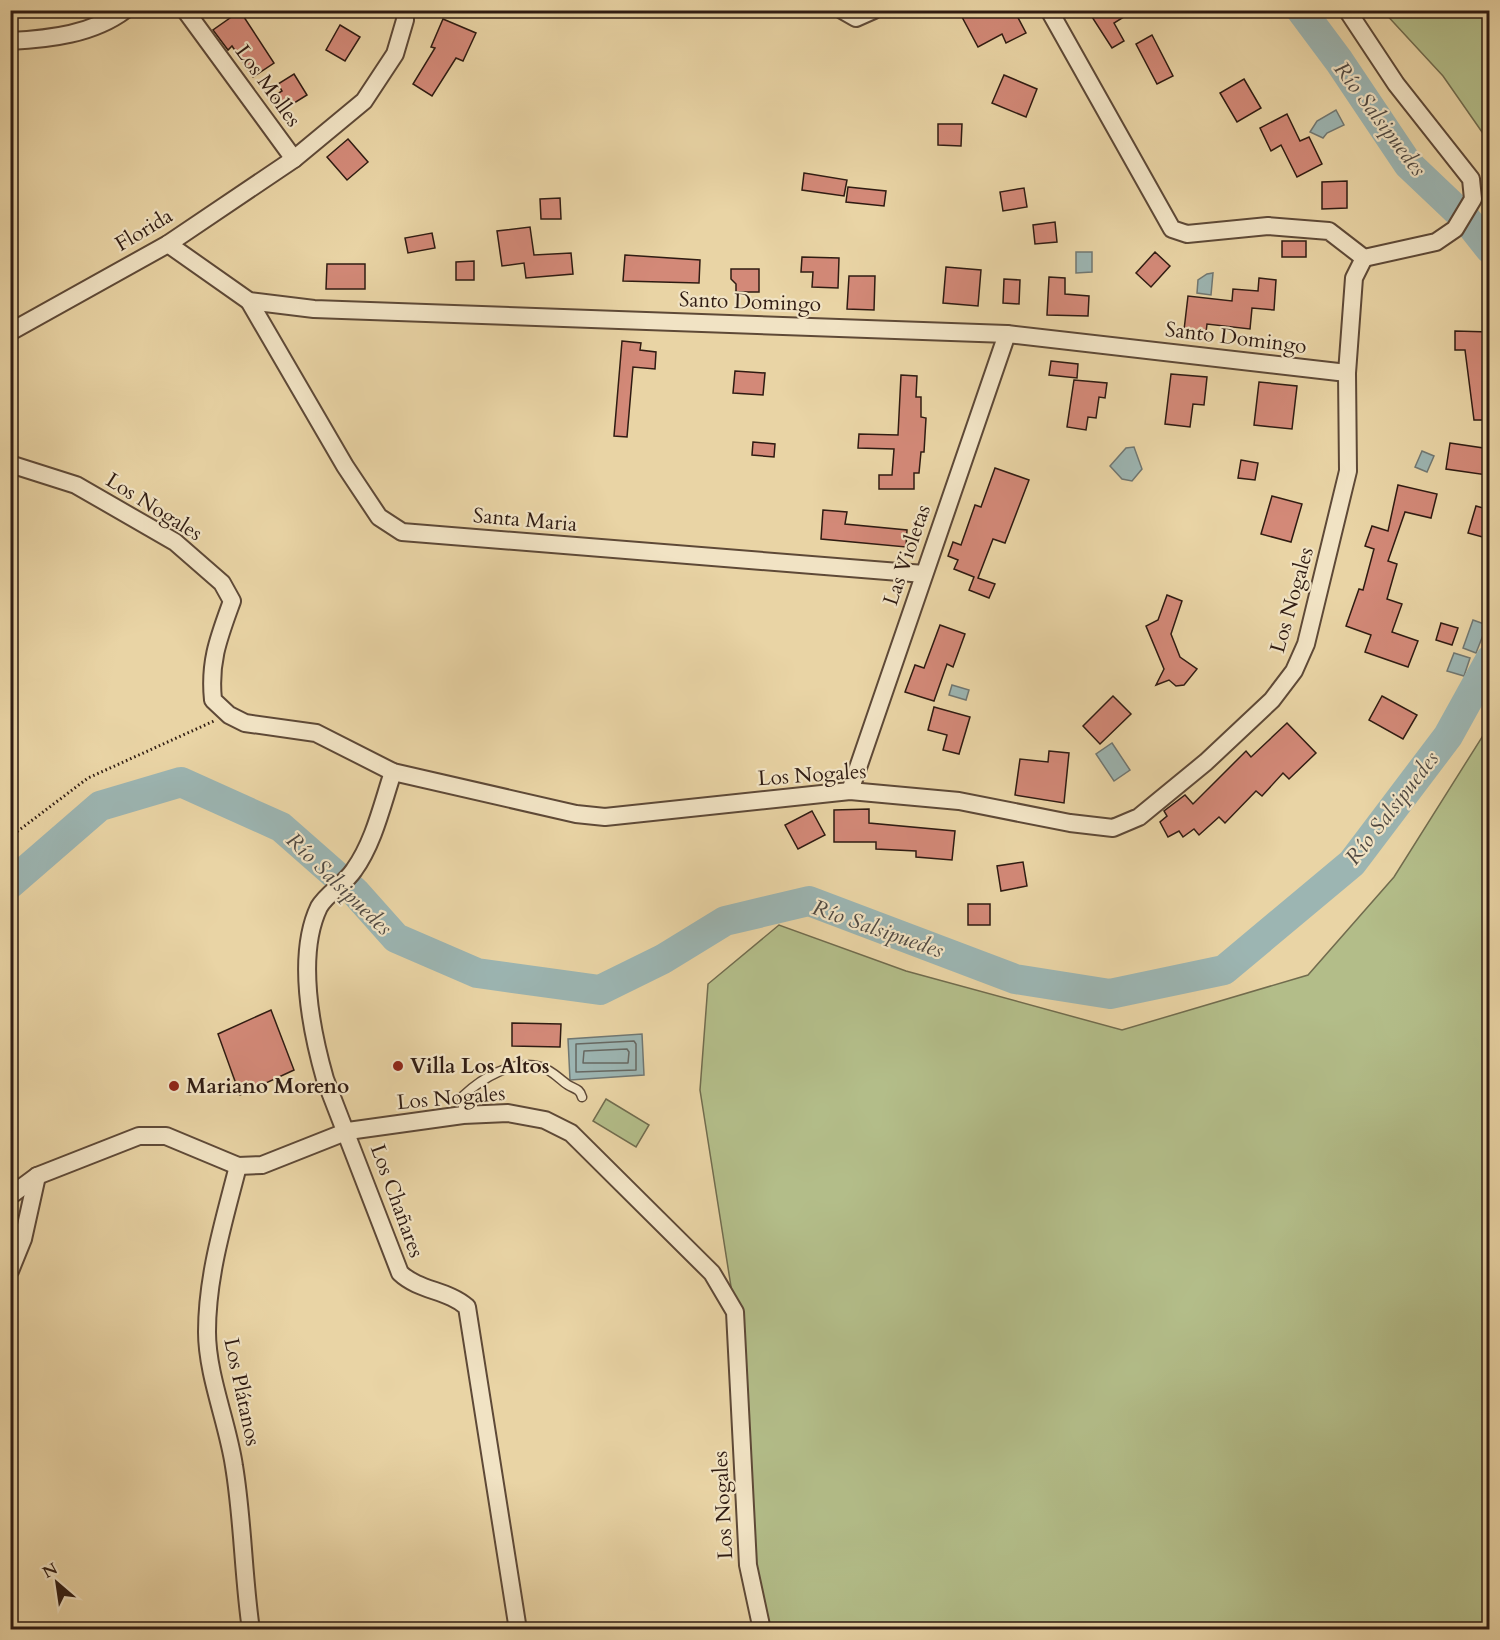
<svg xmlns="http://www.w3.org/2000/svg" width="1500" height="1640" font-family="Cardo,serif">
	<rect width="100%" height="100%" fill="#e9d4a5"/>
	<filter id="stains"><feTurbulence type="fractalNoise" baseFrequency=".00333" numOctaves="4"/><feColorMatrix values="0 0 0 0 .2 0 0 0 0 .09 0 0 0 0 .02 0 0 0 .5 -.17"/></filter>
	<radialGradient id="worn" r=".72"><stop offset=".6" stop-color="#630" stop-opacity="0"/><stop offset="1" stop-color="#630" stop-opacity=".3"/></radialGradient>
	<g fill="#b3bd89" stroke="#716c4e" stroke-width="1.5">
		<polygon points="1383,11 1489,11 1489,142 1443,76"/>
		<polygon points="1489,726 1489,1629 762,1629 748,1565 735,1312 700,1090 708,984 779,925 906,971 1122,1030 1308,975 1394,877"/>
		<polygon points="606,1099 649,1125 636,1147 593,1121"/>
	</g>
	<g fill="#9cb5b2" stroke="#707772" stroke-width="1.5">
		<polygon points="1336,110 1344,125 1327,133 1323,138 1310,132 1317,121"/>
		<polygon points="1076,252 1092,252 1092,272 1076,273"/>
		<polygon points="1213,273 1211,295 1197,293 1198,280 1207,274"/>
		<polygon points="1134,447 1142,469 1132,481 1122,479 1110,466 1126,448"/>
		<polygon points="1422,451 1434,456 1427,472 1415,467"/>
		<polygon points="1473,620 1487,625 1476,653 1463,648"/>
		<polygon points="1454,653 1470,658 1464,676 1447,671"/>
		<polygon points="952,685 969,690 966,700 949,695"/>
		<polygon points="1112,743 1130,770 1114,781 1096,754"/>
		<polygon points="642,1034 644,1075 570,1080 568,1039"/>
	</g>
	<g fill="none" stroke-linecap="round" stroke-linejoin="round">
		<g stroke="#666862" stroke-width="1.5">
			<polygon points="634,1041 636,1044 636,1070 576,1072 576,1044"/>
			<polygon points="627,1049 629,1052 628,1063 583,1063 584,1051"/>
		</g>
		<g stroke="#9cb5b2" stroke-width="30">
			<polyline points="1301,10 1339,61 1408,164 1467,220 1490,249"/>
			<polyline points="10,884 100,806 181,782 281,827 355,892 396,938 477,973 600,990 663,959 725,921 809,901 1015,979 1110,994 1224,970 1352,863 1448,736 1490,660"/>
		</g>
	</g>
	<g fill="#d38978" stroke="#2f1b12" stroke-width="1.5">
		<polygon points="974,10 1014,10 1026,33 1006,43 1002,34 978,47 962,17"/>
		<polygon points="1103,10 1135,10 1114,23 1124,41 1112,48 1092,17"/>
		<polygon points="240,11 274,63 253,77 232,46 228,50 213,30"/>
		<polygon points="443,19 476,33 463,61 456,58 432,96 413,84 435,48 431,47"/>
		<polygon points="340,25 360,37 345,61 326,50"/>
		<polygon points="1152,35 1173,76 1157,84 1136,44"/>
		<polygon points="294,74 307,95 283,110 274,96 282,91 278,84"/>
		<polygon points="1004,75 1037,89 1026,117 992,103"/>
		<polygon points="1244,79 1261,108 1237,122 1220,93"/>
		<polygon points="1287,114 1300,141 1309,137 1322,164 1297,177 1281,145 1271,151 1260,128"/>
		<polygon points="938,124 962,124 961,146 938,145"/>
		<polygon points="348,139 368,162 347,180 327,157"/>
		<polygon points="804,173 847,180 844,196 802,190"/>
		<polygon points="1347,181 1347,208 1322,209 1322,182"/>
		<polygon points="848,187 886,191 884,206 846,202"/>
		<polygon points="1024,188 1027,207 1003,211 1000,192"/>
		<polygon points="560,198 561,219 541,219 540,199"/>
		<polygon points="1055,222 1057,242 1035,244 1033,225"/>
		<polygon points="530,227 534,255 571,253 573,274 526,278 524,263 502,266 497,231"/>
		<polygon points="432,233 435,248 408,253 405,238"/>
		<rect x="1282" y="241" width="24" height="16"/>
		<polygon points="1155,252 1170,266 1151,287 1136,273"/>
		<polygon points="625,255 700,260 699,283 623,281"/>
		<polygon points="802,257 839,258 838,288 812,287 813,272 801,272"/>
		<polygon points="474,261 474,280 456,280 456,262"/>
		<polygon points="327,264 365,264 365,289 326,289"/>
		<polygon points="946,267 981,270 978,306 943,303"/>
		<polygon points="731,269 759,269 759,292 736,292 736,284 731,279"/>
		<polygon points="849,276 875,276 874,310 847,309"/>
		<polygon points="1049,277 1065,278 1065,294 1089,296 1088,316 1047,315"/>
		<polygon points="1259,278 1276,280 1274,310 1252,308 1250,329 1207,324 1206,333 1184,330 1188,296 1232,301 1233,289 1258,291"/>
		<polygon points="1004,279 1020,280 1019,304 1003,303"/>
		<polygon points="1455,331 1490,332 1488,420 1474,420 1465,350 1455,350"/>
		<polygon points="622,341 641,343 640,350 656,352 655,369 633,367 627,437 614,436"/>
		<polygon points="1051,361 1078,364 1077,378 1049,375"/>
		<polygon points="735,371 765,373 763,395 733,393"/>
		<polygon points="1171,374 1207,377 1204,405 1193,404 1190,427 1165,424"/>
		<polygon points="901,375 917,376 916,397 921,397 921,417 926,418 924,452 921,452 919,473 914,473 914,489 879,489 879,475 892,475 894,449 858,448 859,434 898,435"/>
		<polygon points="1074,380 1107,383 1105,398 1099,397 1096,418 1088,417 1086,430 1067,427"/>
		<polygon points="1259,382 1297,386 1292,429 1254,425"/>
		<polygon points="753,442 775,444 774,457 752,455"/>
		<polygon points="1450,443 1490,449 1487,475 1446,469"/>
		<polygon points="1241,460 1258,463 1255,480 1238,478"/>
		<polygon points="995,468 1029,480 1005,543 993,539 978,578 995,584 989,598 969,590 974,577 954,569 958,560 948,556 953,542 961,545 975,505 981,507"/>
		<polygon points="1398,485 1437,494 1431,518 1405,512 1388,561 1397,564 1387,599 1402,604 1392,632 1418,641 1408,667 1365,652 1371,635 1346,626 1359,589 1363,590 1374,549 1365,546 1372,526 1388,531"/>
		<polygon points="1272,496 1302,504 1291,542 1261,534"/>
		<polygon points="1476,506 1490,510 1490,539 1468,533"/>
		<polygon points="823,510 847,512 845,524 907,530 906,547 821,539"/>
		<polygon points="1167,595 1182,601 1171,634 1180,657 1197,669 1184,685 1176,686 1169,680 1156,685 1164,669 1146,626 1158,620"/>
		<polygon points="1441,623 1458,628 1452,645 1436,640"/>
		<polygon points="940,625 965,634 953,667 947,664 934,701 905,692 915,665 924,668"/>
		<polygon points="1113,696 1131,714 1100,744 1083,726"/>
		<polygon points="1382,696 1417,715 1403,739 1369,720"/>
		<polygon points="934,707 970,717 959,754 943,750 947,735 928,730"/>
		<polygon points="1287,723 1316,753 1289,779 1283,773 1262,796 1256,791 1225,823 1219,817 1199,835 1194,829 1183,837 1179,831 1168,837 1160,822 1167,816 1164,811 1185,795 1193,804 1246,751 1251,757"/>
		<polygon points="1049,751 1069,753 1064,803 1015,795 1020,759 1048,762"/>
		<polygon points="869,809 869,823 955,831 952,860 916,857 916,851 876,849 876,842 834,842 834,810"/>
		<polygon points="812,811 825,835 798,849 785,825"/>
		<polygon points="1023,862 1027,886 1001,891 997,866"/>
		<rect x="968" y="904" width="22" height="21"/>
		<polygon points="271,1010 294,1070 240,1095 218,1034"/>
		<polygon points="512,1023 561,1024 560,1047 512,1046"/>
	</g>
	<g fill="none" stroke-linecap="round" stroke-linejoin="round">
		<g stroke="#5e4937" stroke-width="11">
			<path id="lane" d="M 463,1115 L 463,1096 C 482,1078 513,1059 541,1067 C 552,1070 559,1079 568,1085 C 575,1089 580,1089 582,1097"/>
		</g>
		<g stroke="#5e4937" stroke-width="20">
			<g id="street">
				<polyline points="185,10 294,159"/>
				<polyline points="842,10 856,18 874,10"/>
				<polyline points="1049,10 1172,229 1187,234 1268,226 1329,231 1364,258"/>
				<polyline points="1347,10 1396,84 1471,179 1473,199 1455,229 1436,242 1364,258"/>
				<path d="M 10,41 C 50,39 93,34 125,10"/>
				<polyline points="168,244 249,301 314,309 1007,334 1347,373"/>
				<polyline points="249,301 345,466 379,517 402,532 924,574"/>
				<polyline points="10,332 168,244 294,159 364,101 395,54 405,20 405,10"/>
				<path d="M 10,464 L 76,485 L 175,542 L 222,583 L 232,601 C 219,637 209,661 213,700 L 229,715 L 245,723 L 316,733 L 393,772 L 576,814 L 605,817 L 850,791 L 959,801 L 1070,823 L 1113,828 L 1139,817 L 1206,762 L 1272,700 L 1294,671 L 1306,644 L 1348,471 L 1347,373 L 1354,278 L 1364,258"/>
				<path d="M 393,772 C 382,805 374,842 354,870 C 345,884 327,893 319,907 C 296,955 311,1030 325,1079 L 400,1273 C 419,1291 448,1290 467,1307 L 518,1630"/>
				<polyline points="850,791 1007,334"/>
				<path d="M 238,1166 C 224,1221 207,1275 207,1332 C 207,1375 228,1424 234,1466 C 243,1520 243,1575 251,1630"/>
				<polyline points="10,1196 37,1176 139,1136 166,1136 238,1166 262,1165 348,1131 463,1115 508,1113 545,1120 571,1133 712,1273 735,1312 748,1565 762,1630"/>
				<polyline points="10,1271 23,1239 37,1176"/>
			</g>
		</g>
		<polyline stroke="#2f1b12" stroke-width="3" stroke-dasharray="1.5 3" stroke-linecap="butt" points="10,837 88,778 214,721"/>
		<use href="#lane" stroke="#f1e3c4" stroke-width="8"/>
		<use href="#street" stroke="#f1e3c4" stroke-width="16"/>
	</g>
	<g fill="#8f2418" stroke="#f1e3c4" stroke-width="2">
		<circle cx="398" cy="1066" r="6"/>
		<circle cx="174" cy="1086" r="6"/>
	</g>
	<g text-anchor="middle" dominant-baseline="central" stroke-width="4.5" stroke-linejoin="round" paint-order="stroke">
		<g font-size="21" fill="#2f1b12" stroke="#f1e3c4">
			<text transform="translate(268 86) rotate(54)">Los Molles</text>
			<text transform="translate(144 230) rotate(-31)">Florida</text>
			<text transform="translate(750 302) rotate(2)">Santo Domingo</text>
			<text transform="translate(1236 338) rotate(7)">Santo Domingo</text>
			<text transform="translate(154 507) rotate(32)">Los Nogales</text>
			<text transform="translate(525 520) rotate(5)">Santa Maria</text>
			<text transform="translate(907 555) rotate(-71)">Las Violetas</text>
			<text transform="translate(1292 600) rotate(-74)">Los Nogales</text>
			<text transform="translate(812 775) rotate(-4)">Los Nogales</text>
			<text transform="translate(451 1098) rotate(-5)">Los Nogales</text>
			<text transform="translate(397 1201) rotate(70)">Los Chañares</text>
			<text transform="translate(242 1392) rotate(78)">Los Plátanos</text>
			<text transform="translate(723 1505) rotate(-93)">Los Nogales</text>
		</g>
		<g font-size="21" font-weight="bold" fill="#2f1b12" stroke="#f1e3c4" text-anchor="start">
			<text x="410" y="1066">Villa Los Altos</text>
			<text x="186" y="1086">Mariano Moreno</text>
		</g>
		<g font-size="22" font-style="italic" fill="#504942" stroke="#f1e3c4">
			<text transform="translate(1380 119) rotate(53)">Río Salsipuedes</text>
			<text transform="translate(1392 808) rotate(-52)">Río Salsipuedes</text>
			<text transform="translate(339 884) rotate(44)">Río Salsipuedes</text>
			<text transform="translate(878 929) rotate(19)">Río Salsipuedes</text>
		</g>
	</g>
	<rect width="1500" height="1640" fill="none" stroke="#e9d4a5" stroke-width="36"/>
	<rect x="12" y="12" width="1476" height="1616" fill="none" stroke="#2f1b12" stroke-width="3"/>
	<rect x="18" y="18" width="1464" height="1604" fill="none" stroke="#2f1b12" stroke-width="1.5"/>
	<g transform="translate(57 1583) rotate(331)" stroke="#f1e3c4" stroke-width="4.5" paint-order="stroke">
	<path d="M0-4.5L10 22L0 15L-10 22Z" fill="#2f1b12"/>
	<text y="-9" font-size="16" font-weight="bold" text-anchor="middle" fill="#2f1b12">N</text>
	</g>
	<rect width="100%" height="100%" filter="url(#stains)"/>
	<rect width="100%" height="100%" fill="url(#worn)"/>
</svg>
